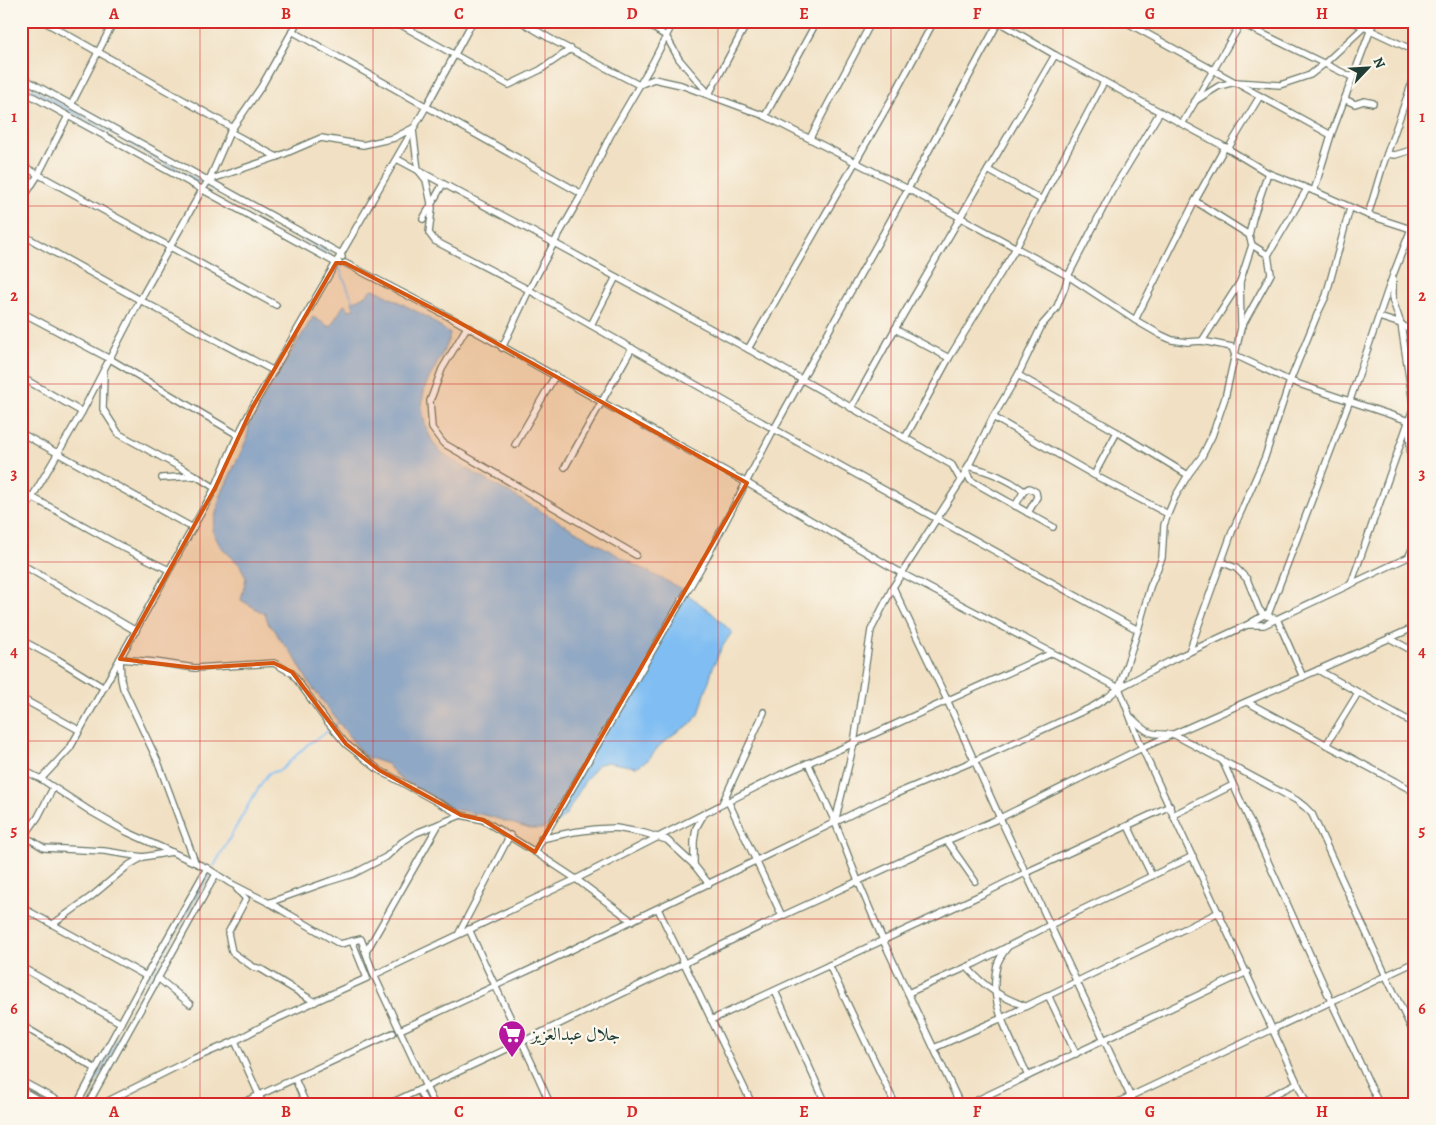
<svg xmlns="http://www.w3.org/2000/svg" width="1436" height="1125" font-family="Alegreya,Amiri,serif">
	<rect width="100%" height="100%" fill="#fbf7ec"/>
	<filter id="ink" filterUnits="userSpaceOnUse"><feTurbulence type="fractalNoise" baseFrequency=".02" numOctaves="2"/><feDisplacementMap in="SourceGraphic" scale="10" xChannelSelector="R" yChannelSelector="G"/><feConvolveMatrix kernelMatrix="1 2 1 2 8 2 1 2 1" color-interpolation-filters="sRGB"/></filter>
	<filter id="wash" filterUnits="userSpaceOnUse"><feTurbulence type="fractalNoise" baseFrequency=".0096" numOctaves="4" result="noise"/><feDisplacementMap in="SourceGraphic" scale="20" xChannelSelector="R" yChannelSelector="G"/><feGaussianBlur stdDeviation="1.12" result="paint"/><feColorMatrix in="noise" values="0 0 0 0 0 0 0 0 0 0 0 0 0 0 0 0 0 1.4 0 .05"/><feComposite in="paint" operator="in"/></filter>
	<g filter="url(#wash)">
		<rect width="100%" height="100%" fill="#f1e0c3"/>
		<path fill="#7fbdf3" stroke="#4f7d94" d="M 374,289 L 427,317 L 450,334 C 446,351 434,367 427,383 C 417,405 424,431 438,449 C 443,455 451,459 457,463 L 633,564 L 678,587 L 712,613 L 732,632 L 721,649 L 713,667 L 699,714 L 692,723 L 674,734 L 659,746 L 648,760 L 636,767 L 607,762 L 597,765 L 585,781 L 566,815 L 557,823 L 541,829 L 530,829 L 489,816 L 453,809 L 399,778 L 387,764 L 364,756 L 309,683 L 294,656 L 279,638 L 275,630 L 269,625 L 265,614 L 241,600 L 246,578 L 240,565 L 220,546 L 212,530 L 220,497 L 246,441 L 251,418 L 313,317 L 330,327 L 344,305 L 345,304 L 348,310 L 354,309 L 352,302 L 368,294 L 369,291 Z"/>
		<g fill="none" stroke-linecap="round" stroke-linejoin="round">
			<g stroke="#7fbdf3" stroke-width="2">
				<polyline points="21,83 332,255"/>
				<polyline points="339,267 351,296"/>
				<polyline points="352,299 353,301"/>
				<polyline points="214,866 250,802 263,781 269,773 281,770 308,744 323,735 340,721"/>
				<polyline points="365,962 367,966"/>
				<polyline points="21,1085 55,1104"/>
				<polyline points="83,1104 106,1062 172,938 209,875"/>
			</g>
		</g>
	</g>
	<g filter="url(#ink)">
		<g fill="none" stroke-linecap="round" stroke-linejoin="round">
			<g stroke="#687666" stroke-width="8">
				<g id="street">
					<polyline points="43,21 233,128"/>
					<polyline points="394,21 509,85 540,70 571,49"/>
					<polyline points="520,21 556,42 639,85 654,79 681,85 765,116 908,189 1068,276 1135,320 1161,335 1172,340 1187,342 1202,341 1232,347 1235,355 1290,381 1415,423"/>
					<polyline points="642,21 666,36 679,59 709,94 748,21"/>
					<polyline points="997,21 1055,55 1225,147 1268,173 1314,191 1368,215 1414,230"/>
					<polyline points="1124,21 1331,135"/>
					<polyline points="1236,21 1352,77"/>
					<polyline points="1351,21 1415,51"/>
					<polyline points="292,31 582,194"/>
					<polyline points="21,77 341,254 342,257"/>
					<polyline points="21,90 336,263 339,263"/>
					<polyline points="1344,99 1355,104 1364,101 1373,103"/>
					<polyline points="1195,101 1219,86 1235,82 1280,85 1310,75 1324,64 1364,27"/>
					<polyline points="71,105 114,21"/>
					<polyline points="765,116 817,21"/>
					<polyline points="1182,124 1242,21"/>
					<polyline points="413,130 418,170 426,180 432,208 429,233 435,241 529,290 774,429 1138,630"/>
					<polyline points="230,132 277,157"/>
					<polyline points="810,138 872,21"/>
					<polyline points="1228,149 1260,96"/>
					<polyline points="1387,154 1395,155 1415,149"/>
					<polyline points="397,159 554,243 748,349 905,438 952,465 961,481"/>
					<polyline points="21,165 276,305"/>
					<polyline points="988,170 1042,200"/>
					<polyline points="209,180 277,157 321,138 363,145 394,138 413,128"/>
					<polyline points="1314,191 1331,135 1374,21"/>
					<polyline points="1195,201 1249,235"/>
					<polyline points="21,202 38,175 68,116"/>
					<polyline points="1368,215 1383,165 1415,74"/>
					<polyline points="423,219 443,184"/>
					<polyline points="21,234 140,300 274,371"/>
					<polyline points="1252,245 1268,255 1307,189"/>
					<polyline points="345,263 453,319 747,483 903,574 1119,688"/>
					<polyline points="1393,280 1393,301 1401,324 1415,417"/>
					<polyline points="1240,282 1241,328 1225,398 1212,436 1202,456 1188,475 1175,497 1168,514 1164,525 1162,558 1150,587 1138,630 1119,688 1142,748 1307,1104"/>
					<polyline points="21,312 110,359 238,435"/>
					<polyline points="1379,317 1401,324 1415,334"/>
					<polyline points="1135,320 1195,201 1225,147"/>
					<polyline points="591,325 616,277"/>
					<polyline points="467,327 442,369 430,401 432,428 443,443 636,555"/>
					<polyline points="1241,328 1271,274 1268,255"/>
					<polyline points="895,329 949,358"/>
					<polyline points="1202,341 1240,282 1252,245 1249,235 1253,218 1268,173"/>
					<polyline points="502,348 529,290 554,243 582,194 610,136 653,62 674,21"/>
					<polyline points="748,349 895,93 934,21"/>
					<polyline points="104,373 103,409 119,434 196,476"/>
					<polyline points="1018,375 1117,432 1188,475"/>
					<polyline points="21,377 82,412"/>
					<polyline points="851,408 895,329 1055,55"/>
					<polyline points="993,417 1094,475 1168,514"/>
					<polyline points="1409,425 1415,524"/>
					<polyline points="21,433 193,528"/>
					<polyline points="905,438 949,358 1016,248 1104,82"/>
					<polyline points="515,445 555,376"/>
					<path d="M 968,466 C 989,471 1007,478 1024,491"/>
					<polyline points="565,467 632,348"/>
					<polyline points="966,470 970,480 1053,527"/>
					<polyline points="1094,475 1117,432"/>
					<polyline points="162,478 196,476 215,488"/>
					<polyline points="21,491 124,548 169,570"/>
					<polyline points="1015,506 1024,491 1029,488 1036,492 1037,497 1028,513"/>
					<polyline points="21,516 82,412 140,300 202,190 209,180 230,132 261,87 298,21"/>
					<polyline points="1409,556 1415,543"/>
					<polyline points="1221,562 1236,568 1247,579 1259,609 1264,615 1277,619 1303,677"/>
					<polyline points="21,564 136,631"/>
					<polyline points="1351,584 1415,403"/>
					<polyline points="893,587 947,700 1000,818 1134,1104"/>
					<polyline points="1248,625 1264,625 1415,554"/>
					<polyline points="1389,638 1415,652"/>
					<polyline points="21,640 57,659 104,688"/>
					<polyline points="1189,652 1232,532 1265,457 1290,381 1317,315 1326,296 1350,208"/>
					<polyline points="1318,670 1415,724"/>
					<polyline points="21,698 79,730"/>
					<polyline points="1247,702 1415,792"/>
					<path d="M 1132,718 C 1148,734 1150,735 1173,734 L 1296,800 L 1305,807 L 1312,814 L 1386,976 L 1415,1036"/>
					<polyline points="1326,745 1358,693"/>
					<polyline points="1223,762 1331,1001 1379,1104"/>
					<polyline points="808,763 835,822 858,881 883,940 960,1104"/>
					<polyline points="21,769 41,779 90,811 127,832 207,868 230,883 273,905 340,944 361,939 366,952 439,824 461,815 483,820 535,852 576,879 632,921"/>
					<polyline points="41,779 70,748 215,488 235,441 252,408 426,107 473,21"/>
					<polyline points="728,801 782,916"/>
					<polyline points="722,804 764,712"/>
					<polyline points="1173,815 1233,785"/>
					<polyline points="835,822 854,743 871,630 893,587 961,481 993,417 1018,375 1042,325 1056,309 1065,287 1068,276 1112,191 1160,112"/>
					<polyline points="1128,826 1152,876"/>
					<polyline points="541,839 573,832 596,829 616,828 644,833 667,840 694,865 709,884"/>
					<polyline points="21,840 31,840 44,848 104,851 143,857 172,852"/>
					<polyline points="21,841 38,817 53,788"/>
					<polyline points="947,841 975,881"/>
					<polyline points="535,852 706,559 774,429 908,189 999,21"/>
					<polyline points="195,862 158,762 123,688 121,679 120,659 155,662 195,668 274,663 292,673 326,720 346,744 379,770 461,815"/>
					<polyline points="694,865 694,842 696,828 704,814"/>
					<polyline points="237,889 246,899 228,933 232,952 253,967 261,969 315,1002"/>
					<polyline points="268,903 327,882 353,874 386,857 402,842 416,833 439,824"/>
					<polyline points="21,907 146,976"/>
					<polyline points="658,909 752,1104"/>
					<polyline points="53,924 92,896 129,865 143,857"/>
					<path d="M 469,929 C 495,988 525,1045 550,1104"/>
					<polyline points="459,933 510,835"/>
					<polyline points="364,948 374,975 434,1104"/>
					<path d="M 1007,948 C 1003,953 999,959 997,965 C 987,1004 1013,1042 1028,1076"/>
					<polyline points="829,965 895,1104"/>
					<polyline points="21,967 121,1023"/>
					<path d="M 967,967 C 984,987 1001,997 1025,1006"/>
					<polyline points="374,975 576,879 780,775 854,743 1052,653"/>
					<polyline points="158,978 190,1004"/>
					<polyline points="775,991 826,1104"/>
					<polyline points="908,993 976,963 1050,925 1193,856"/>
					<polyline points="1048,995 1076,1054"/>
					<polyline points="711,1020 985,893 1025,873 1170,806"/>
					<polyline points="21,1025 96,1069"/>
					<polyline points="400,1030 538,966 881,800 974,761 1092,707 1108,697 1119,688 1174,659 1247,625 1269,612 1350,400 1393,275 1411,229"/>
					<polyline points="235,1041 263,1104"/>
					<polyline points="934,1048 1002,1018 1219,912"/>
					<polyline points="295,1079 306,1104"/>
					<polyline points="21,1081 64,1104"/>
					<polyline points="21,1090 46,1104"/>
					<polyline points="419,1090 426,1104"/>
					<polyline points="77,1104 146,976 207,868"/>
					<polyline points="88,1104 216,874"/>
					<polyline points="102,1104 188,1061 235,1041 272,1021 367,978 352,941"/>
					<polyline points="240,1104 393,1033"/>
					<polyline points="389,1104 522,1042 782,916 939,844 1000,818 1142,748 1415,627"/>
					<polyline points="537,1104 548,1099"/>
					<polyline points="969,1104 1247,972"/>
					<polyline points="1114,1104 1415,962"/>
					<polyline points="1255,1104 1297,1083"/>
				</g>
			</g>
			<use href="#street" stroke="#fff" stroke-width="5.5"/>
		</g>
	</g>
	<path fill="#d45610" fill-opacity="0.2" stroke="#d45610" stroke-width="4" stroke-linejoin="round" d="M 336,263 L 345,263 L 453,319 L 747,483 L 535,852 L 483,820 L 461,815 L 379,770 L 346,744 L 292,672 L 274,663 L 195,668 L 120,659 L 215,488 L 252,408 Z"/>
	<path fill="none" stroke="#d62828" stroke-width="1" stroke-opacity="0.55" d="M 200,21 L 200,1104M 373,21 L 373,1104M 545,21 L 545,1104M 718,21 L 718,1104M 891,21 L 891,1104M 1063,21 L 1063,1104M 1236,21 L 1236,1104M 21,206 L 1415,206M 21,384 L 1415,384M 21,562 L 1415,562M 21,741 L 1415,741M 21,919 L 1415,919"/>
	<defs>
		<g id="supermarket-pin" transform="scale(1.4375)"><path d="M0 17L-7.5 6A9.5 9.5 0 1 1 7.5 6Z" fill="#b5179e" stroke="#fbf7ec"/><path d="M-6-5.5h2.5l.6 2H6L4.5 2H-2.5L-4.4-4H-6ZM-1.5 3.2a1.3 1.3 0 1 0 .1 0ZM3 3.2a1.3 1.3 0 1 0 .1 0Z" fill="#fff"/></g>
	</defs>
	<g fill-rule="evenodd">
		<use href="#supermarket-pin" x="512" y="1034"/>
	</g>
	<g text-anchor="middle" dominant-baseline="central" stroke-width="4.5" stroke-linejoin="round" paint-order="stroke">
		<g font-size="18" fill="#1f3d34" stroke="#fbf7ec" text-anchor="start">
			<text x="531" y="1034">جلال عبدالعزيز</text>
		</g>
	</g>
	<rect width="1436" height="1125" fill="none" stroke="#fbf7ec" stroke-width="55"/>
	<g transform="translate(1368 68) rotate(65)" stroke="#fbf7ec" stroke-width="4" paint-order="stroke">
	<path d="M0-4L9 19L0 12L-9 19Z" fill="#1f3d34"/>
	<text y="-8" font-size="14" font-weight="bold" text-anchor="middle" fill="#1f3d34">N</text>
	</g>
	<rect x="28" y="28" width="1380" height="1070" fill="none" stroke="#d62828" stroke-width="2"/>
	<g font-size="16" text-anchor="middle" font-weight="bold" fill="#d62828">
		<text x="114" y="19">A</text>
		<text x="286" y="19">B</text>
		<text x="459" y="19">C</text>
		<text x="632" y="19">D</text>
		<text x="804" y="19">E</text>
		<text x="977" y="19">F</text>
		<text x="1150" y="19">G</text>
		<text x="1322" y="19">H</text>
		<text x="14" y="122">1</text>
		<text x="1422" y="122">1</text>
		<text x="14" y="301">2</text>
		<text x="1422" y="301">2</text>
		<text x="14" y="479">3</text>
		<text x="1422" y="479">3</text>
		<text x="14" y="657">4</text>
		<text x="1422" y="657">4</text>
		<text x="14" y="836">5</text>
		<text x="1422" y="836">5</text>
		<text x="14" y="1014">6</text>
		<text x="1422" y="1014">6</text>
		<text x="114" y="1117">A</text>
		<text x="286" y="1117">B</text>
		<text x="459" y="1117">C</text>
		<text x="632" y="1117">D</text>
		<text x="804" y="1117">E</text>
		<text x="977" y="1117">F</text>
		<text x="1150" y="1117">G</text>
		<text x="1322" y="1117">H</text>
	</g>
</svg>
